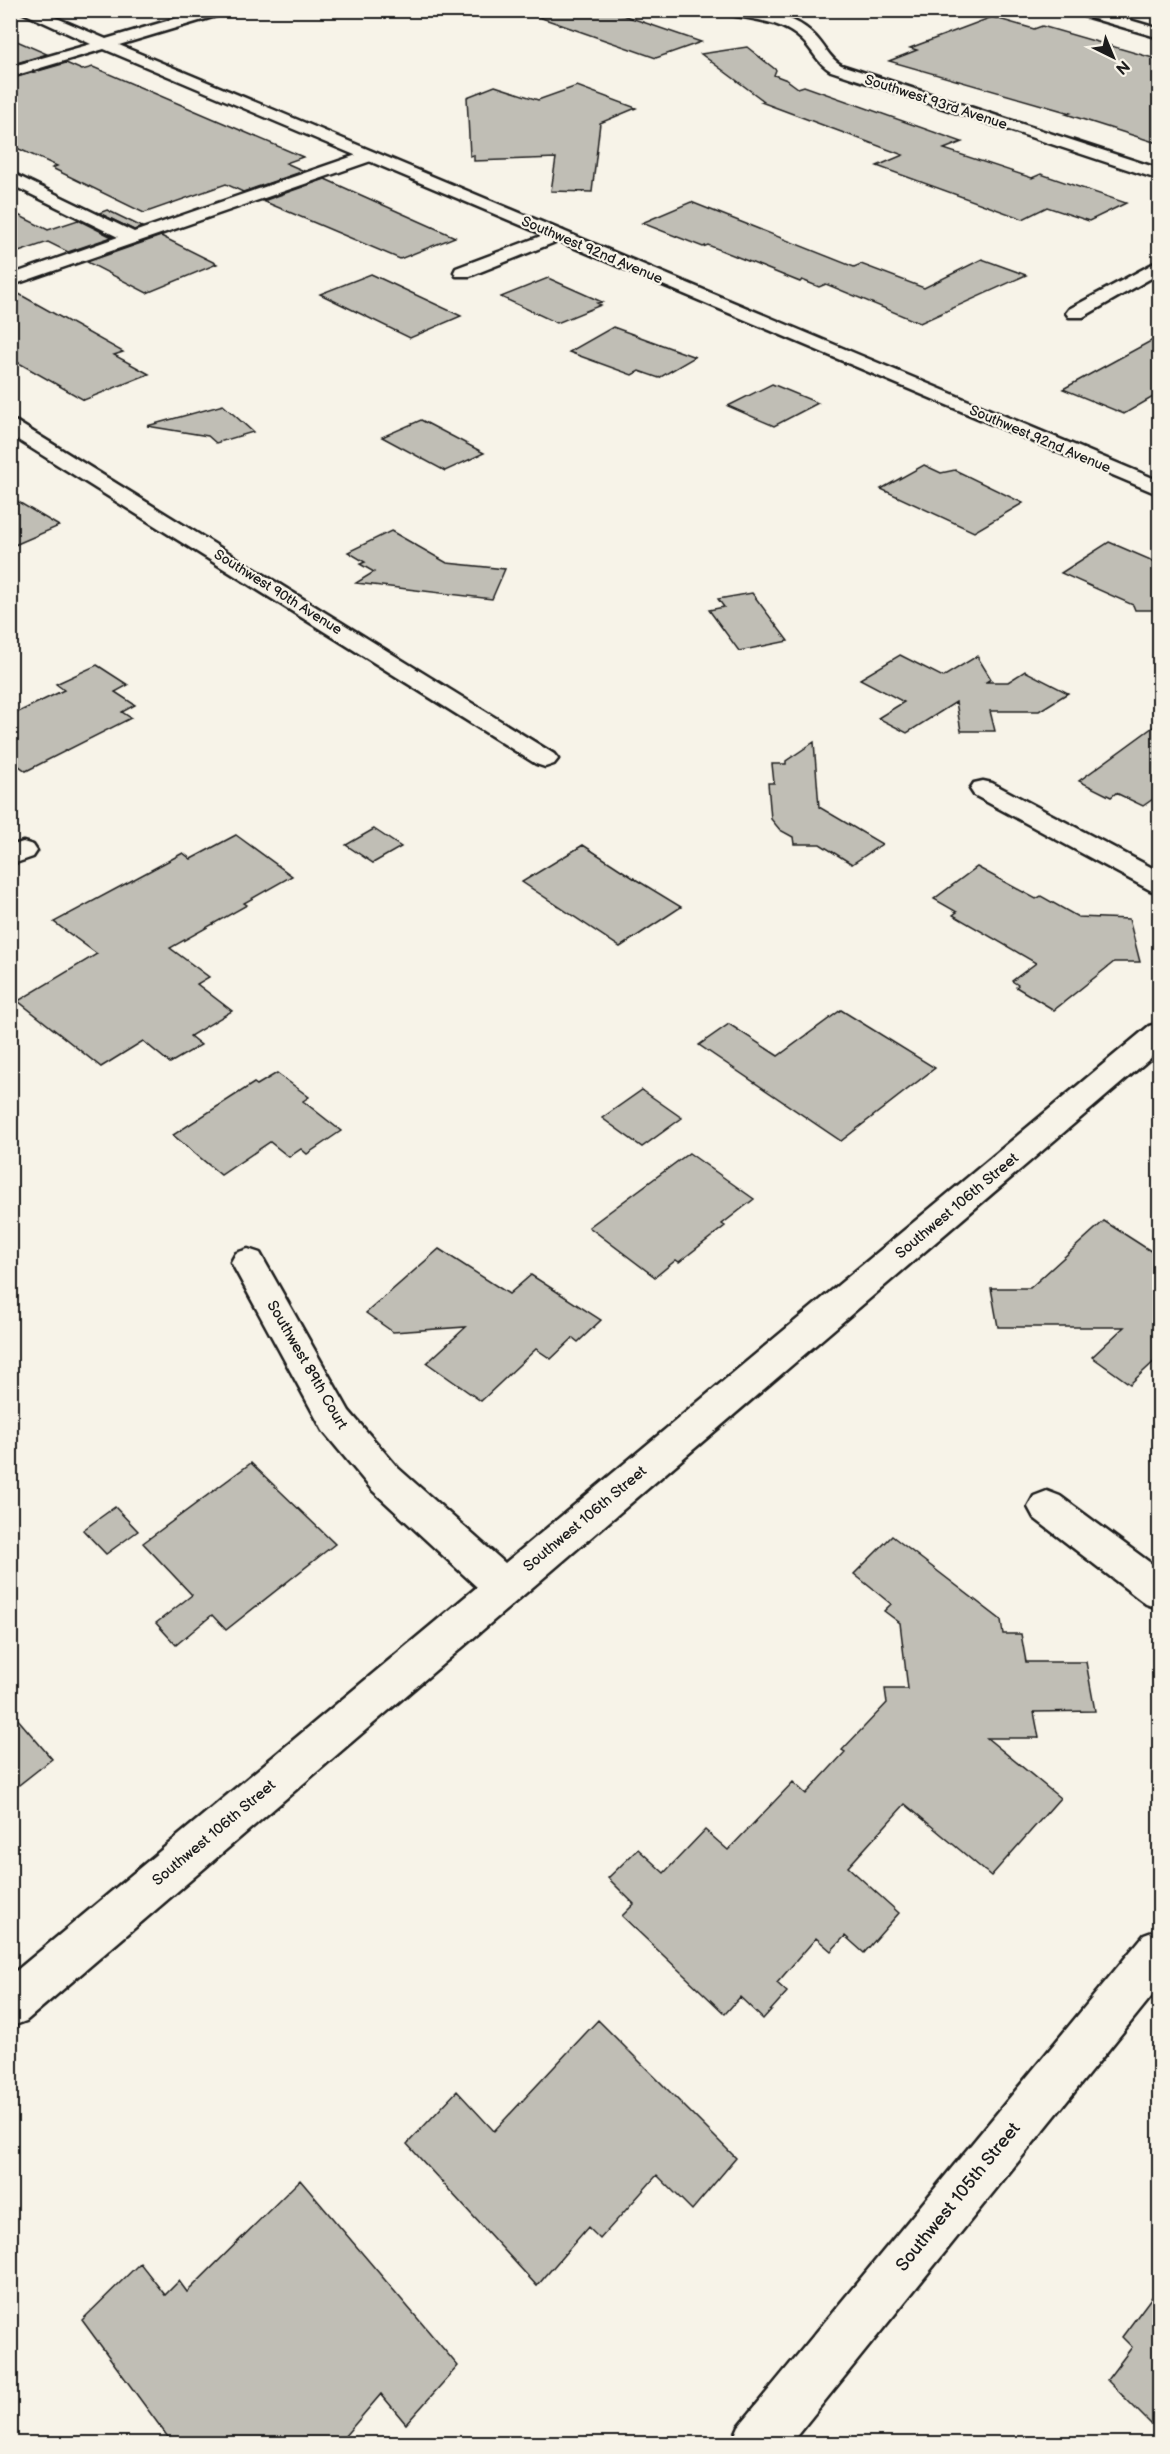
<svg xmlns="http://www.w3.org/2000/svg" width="1170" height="2454" font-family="'Balsamiq Sans',sans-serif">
	<rect width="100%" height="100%" fill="#f7f3e8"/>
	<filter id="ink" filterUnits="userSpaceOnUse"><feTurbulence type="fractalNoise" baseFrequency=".0167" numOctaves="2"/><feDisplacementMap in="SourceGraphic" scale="12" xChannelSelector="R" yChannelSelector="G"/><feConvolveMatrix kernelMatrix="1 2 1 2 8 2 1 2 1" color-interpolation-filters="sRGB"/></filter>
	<g filter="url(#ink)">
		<path fill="#c0beb5" stroke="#1c1c1c" stroke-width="1.5" d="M534 10H608L701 42 656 58 533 15Z
			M992 17 1034 29 1042 26 1160 60V144L1066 114 1070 113 889 61 917 50 910 48Z
			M10 38 47 54 10 65Z
			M747 47 776 70 774 75 787 80 798 88 804 86 962 142 944 149 1032 178 1041 174 1126 203 1089 221 1047 207 1023 219 877 166 903 155 761 102 764 101 701 54Z
			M66 63 82 70 93 67 303 157 286 163 304 171 243 192 226 184 144 213 52 168 57 166 10 145V79Z
			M495 86 538 100 577 86 636 108 600 123 592 192 551 191 556 158 474 161V155L470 156 467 97Z
			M325 179 372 200 455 237 400 259 263 201Z
			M691 202 854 267 861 264 924 288 982 259 1026 275 920 323 826 284 819 287 802 280 800 282 708 245 703 247 642 223Z
			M107 210 142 227 134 230 99 213Z
			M10 211 48 230 78 220 112 237 68 252 48 242 10 255Z
			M161 236 217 264 147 293 87 262Z
			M371 274 461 316 410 338 320 294Z
			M548 278 602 302 597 303 601 305 557 323 501 297Z
			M10 289 123 352 114 355 149 374 84 400 10 358Z
			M613 327 695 357 659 378 639 371 632 375 569 352Z
			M1160 336V393L1124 414 1063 389Z
			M772 384 818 403 774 426 728 406Z
			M223 405 253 432 216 443 208 436 147 426Z
			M421 420 484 453 445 471 382 437Z
			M924 465 941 473 955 470 1023 503 974 532 881 489Z
			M10 497 59 526 10 547Z
			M391 531 447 563 505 569 492 599 356 583 374 572 360 564 365 562 348 552Z
			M1109 542 1160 564V610H1135L1133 605 1061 573Z
			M752 593 788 641 739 651 709 610 724 607 718 599Z
			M900 655 943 677 977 656 991 679 986 682H1008L1025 671 1068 693 1039 711H990L995 731H961L956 702 907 733 878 718 904 702 860 679Z
			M97 665 128 685 115 692 135 705 122 712 131 718 26 771 10 759V716L64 690 56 684Z
			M1160 722V794L1143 806 1116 793 1111 797 1079 781Z
			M814 742 819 807 882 844 852 864 820 844H794L793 837 780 830 771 819 768 783H774L772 764H786V761Z
			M374 829 401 847 373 863 346 845Z
			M236 835 292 876 244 903 247 905 170 948 209 977 197 984 232 1011 190 1036 201 1045 170 1063 143 1041 101 1067 18 1001 97 954 54 922 183 853 191 859Z
			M583 845 635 879 681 907 620 947 522 882Z
			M977 867 1036 899 1041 896 1078 917 1129 919 1140 962H1114L1054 1010 1016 987 1018 985 1012 981 1036 963 953 915 957 912 934 899Z
			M841 1010 935 1068 841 1141 699 1045 729 1024 778 1056Z
			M277 1073 309 1097 303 1101 341 1131 307 1154 301 1149 289 1157 270 1142 221 1175 173 1135 254 1083 257 1085Z
			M642 1090 682 1118 642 1147 602 1118Z
			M689 1153 754 1199 722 1224 725 1226 679 1262 676 1260 655 1277 589 1227Z
			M1104 1221 1160 1257V1356L1130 1384 1092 1357 1124 1327H998L991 1288H1030Z
			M439 1249 509 1294 531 1275 601 1320 578 1342 573 1338 551 1359 536 1349 481 1401 427 1363 466 1327 393 1332 366 1313Z
			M251 1463 335 1544 226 1630 212 1615 176 1645 156 1623 192 1595 143 1543Z
			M115 1507 138 1531 106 1554 83 1530Z
			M892 1536 1001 1620 1003 1634H1021L1026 1662H1086L1095 1711 1034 1712 1039 1738H987L1060 1798 991 1876 905 1804 848 1867 899 1913 864 1953 845 1936 831 1951 816 1938 777 1983 787 1992 763 2019 740 1997 725 2014 622 1916 634 1904 608 1878 638 1849 664 1873 705 1830 728 1850 793 1782 806 1794 845 1752 842 1750 887 1703 885 1689H908L900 1623 884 1611 891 1604 854 1574Z
			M10 1710 52 1759 10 1792Z
			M598 2020 736 2158 692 2210 657 2175 600 2239 588 2227 537 2286 407 2144 457 2091 494 2131Z
			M300 2180 458 2366 406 2424 381 2394 338 2444H173L82 2320 140 2263 165 2295 179 2281 187 2292Z
			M1160 2286V2433L1107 2380 1132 2347 1122 2337Z"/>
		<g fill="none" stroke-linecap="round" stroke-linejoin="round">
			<defs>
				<path id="street" d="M720 10C752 10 788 10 813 34 824 44 828 57 841 65L1160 169V180L831 71C817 63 813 50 802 40 780 19 750 20 722 13Z
					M1072 10H1096L1160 29V38L1074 13Z
					M368 151 376 156 374 160 10 286V275L118 237 10 184V172L134 232Z
					M557 230 563 231 566 235 563 239 470 276H456L454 272 456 268Z
					M1160 260V273L1083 317H1069L1066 313 1069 309Z
					M10 420 17 422 554 754 558 759 554 764 545 767 536 764 10 435Z
					M983 781 992 783 1160 872V893L1150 890 974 795 970 789 974 783Z
					M23 842 33 845 37 851 33 857 10 865V846Z
					M1160 1023V1050L26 2021 10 2027V1976L477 1587 372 1490 323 1431 231 1262 236 1253 248 1249 260 1253 349 1411 398 1468 505 1563 1149 1026Z
					M1047 1491 1060 1496 1160 1570V1609L1146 1604 1034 1518 1028 1507 1034 1496Z
					M1160 1929V1986L790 2444H731L739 2426 1144 1935Z"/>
				<path id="secondary" d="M17 10H38L106 39 204 10H228L226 13 119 45 1160 481V495L104 49 10 77V67L91 44Z"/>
			</defs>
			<use href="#street" stroke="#1c1c1c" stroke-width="5"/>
			<use href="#secondary" stroke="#1c1c1c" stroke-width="5"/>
			<use href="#street" fill="#f7f3e8" fill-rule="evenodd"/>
			<use href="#secondary" fill="#f7f3e8" fill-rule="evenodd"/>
		</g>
	</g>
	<g text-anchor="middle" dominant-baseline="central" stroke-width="4.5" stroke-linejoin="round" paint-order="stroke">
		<g font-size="14" fill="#1c1c1c" stroke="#f7f3e8">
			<text transform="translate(936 102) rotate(18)">Southwest 93rd Avenue</text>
			<text transform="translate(592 250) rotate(23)">Southwest 92nd Avenue</text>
			<text transform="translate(1040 439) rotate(23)">Southwest 92nd Avenue</text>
			<text transform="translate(278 592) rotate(32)">Southwest 90th Avenue</text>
		</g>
		<g font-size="15" fill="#1c1c1c" stroke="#f7f3e8">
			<text transform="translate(957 1206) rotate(-40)">Southwest 106th Street</text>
			<text transform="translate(307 1365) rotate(60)">Southwest 89th Court</text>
			<text transform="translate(585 1519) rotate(-40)">Southwest 106th Street</text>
			<text transform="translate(214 1833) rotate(-40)">Southwest 106th Street</text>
		</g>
		<g font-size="18" fill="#1c1c1c" stroke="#f7f3e8">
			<text transform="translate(958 2197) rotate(-51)">Southwest 105th Street</text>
		</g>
	</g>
	<rect width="1170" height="2454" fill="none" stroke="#f7f3e8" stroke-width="36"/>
	<rect x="18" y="18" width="1134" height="2418" fill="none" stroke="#1c1c1c" stroke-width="2" filter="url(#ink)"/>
	<g transform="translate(1113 57) rotate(137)" stroke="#f7f3e8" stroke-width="4.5" paint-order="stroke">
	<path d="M0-4.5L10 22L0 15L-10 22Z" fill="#1c1c1c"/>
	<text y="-9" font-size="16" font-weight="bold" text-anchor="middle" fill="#1c1c1c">N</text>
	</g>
</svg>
